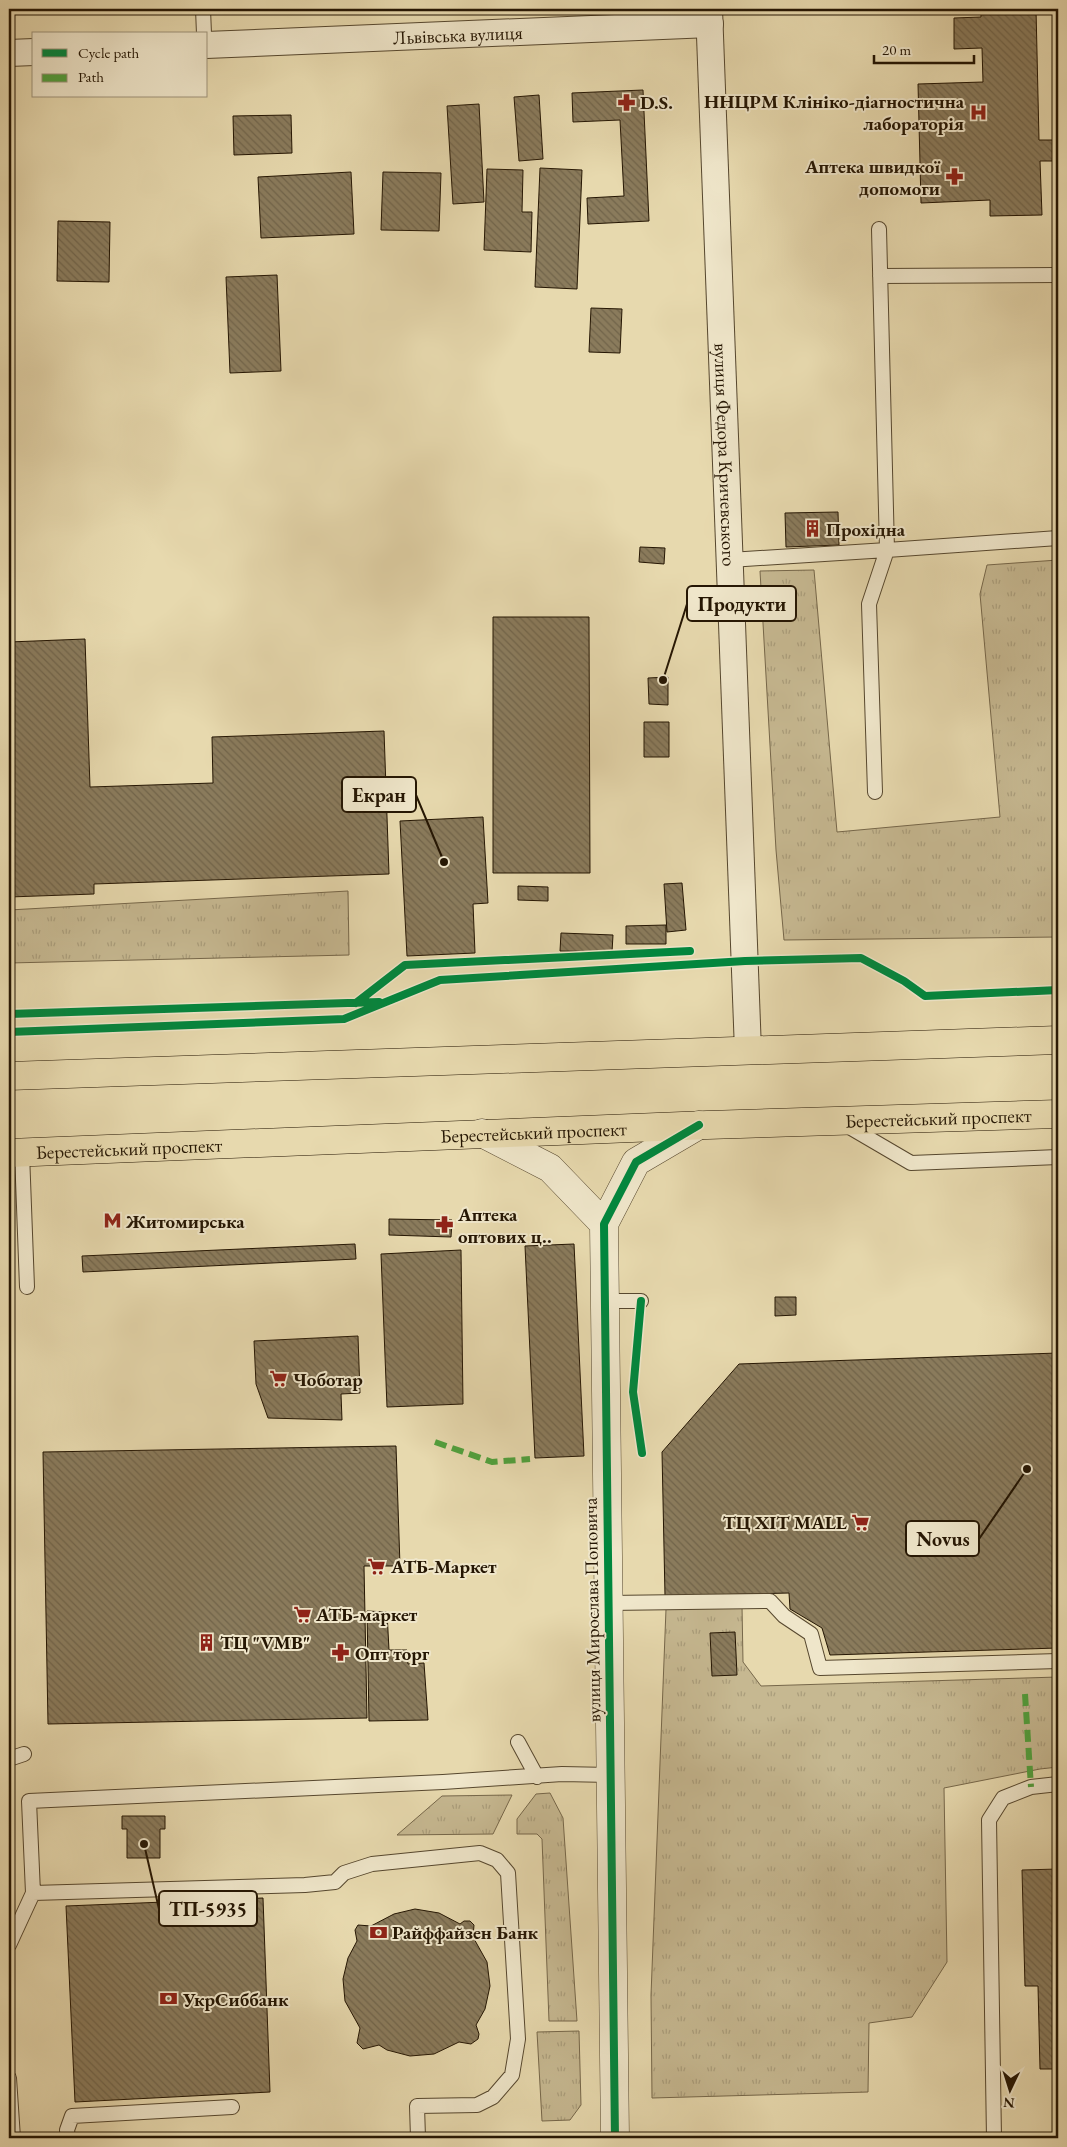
<svg xmlns="http://www.w3.org/2000/svg" width="1067" height="2147" font-family="'EB Garamond',serif">
	<defs>
		<pattern id="grass-tufts" width="24" height="20" patternUnits="userSpaceOnUse" patternTransform="scale(1.25)"><rect width="24" height="20" fill="#c6b891"/><path d="M3 7l-1-3M5 7V3M7 7l1-3M15 17l-1-3M17 17v-4M19 17l1-3" fill="none" stroke="#aa9d7b"/></pattern>
		<pattern id="building-back-hatch" width="6" height="6" patternUnits="userSpaceOnUse" patternTransform="scale(1.25)"><rect width="6" height="6" fill="#8a7b5c"/><path d="M-1 5l2 2M0 0l6 6M5-1l2 2" fill="none" stroke="#71644a"/></pattern>
	</defs>
	<rect width="100%" height="100%" fill="#e7d9ae"/>
	<filter id="stains"><feTurbulence type="fractalNoise" baseFrequency=".004" numOctaves="4"/><feColorMatrix values="0 0 0 0 .2 0 0 0 0 .09 0 0 0 0 .02 0 0 0 .5 -.17"/></filter>
	<radialGradient id="worn" r=".72"><stop offset=".6" stop-color="#630" stop-opacity="0"/><stop offset="1" stop-color="#630" stop-opacity=".3"/></radialGradient>
	<path fill="url(#grass-tufts)" stroke="#76674a" d="M1058 560V937L784 940 776 850 760 571 814 570 837 832 1000 817 980 594 987 565Z
		M348 891 349 955 9 963V910Z
		M742 1606 743 1662 761 1686 1058 1677V1767L1040 1769 944 1788 947 1962 912 2017 869 2023 868 2092 652 2098 651 1995 666 1609Z
		M550 1793 563 1818 577 2021H549L542 1839 537 1834H517V1819L536 1794Z
		M512 1795 493 1834 397 1835 442 1796Z
		M579 2031 581 2105 570 2120 542 2121 537 2032Z"/>
	<path fill="url(#building-back-hatch)" stroke="#251603" d="M981 9H1036L1039 140H1058V161H1040L1042 215 990 216V200L921 203 918 84 983 82 982 48 954 49V18L981 17Z
		M643 90 649 221 588 224 587 198 624 196 620 120 573 122 572 93Z
		M539 95 543 159 519 161 514 97Z
		M479 104 484 202 453 204 447 106Z
		M291 115 292 153 234 155 233 116Z
		M540 168 582 170 577 289 535 287Z
		M487 169 523 170 522 212H532L531 252 484 250Z
		M351 172 354 234 261 238 258 177Z
		M383 172 441 173 439 231 381 230Z
		M58 221 110 222 109 282 57 281Z
		M277 275 281 371 230 373 226 277Z
		M591 308 622 309 620 353 589 352Z
		M838 512 839 545 786 547 785 513Z
		M640 547 665 548 664 564 639 562Z
		M493 617H589L590 873H493Z
		M85 639 90 787 213 783 212 737 384 731 389 874 94 884V894L9 897V642Z
		M668 677V705L649 704 648 678Z
		M644 722H669V757H644Z
		M483 817 488 903 473 904 475 953 407 956 400 821Z
		M682 883 686 930 667 932 664 884Z
		M518 886 548 887V901L518 900Z
		M666 925V944H626V926Z
		M561 933 613 935 612 952 560 951Z
		M389 1219 452 1220 451 1237 389 1235Z
		M355 1244 356 1259 83 1272 82 1256Z
		M574 1244 584 1456 535 1458 525 1246Z
		M461 1250 463 1404 387 1407 381 1254Z
		M775 1297H796V1315L775 1316Z
		M358 1336 360 1393 341 1394 342 1420 268 1418 256 1384 254 1341Z
		M1058 1353V1648L830 1655 822 1628 790 1609 789 1593 665 1596 662 1452 739 1364Z
		M396 1446 400 1566H364L367 1718 48 1724 43 1452Z
		M367 1611 387 1612 389 1650H407L408 1664 424 1663 428 1720 369 1721Z
		M735 1632 737 1675 712 1676 710 1633Z
		M122 1816H165V1829H160V1858H127V1829H122Z
		M1058 1869V2069H1040L1038 1986H1025L1022 1870Z
		M263 1898 270 2092 75 2102 66 1906Z
		M415 1909 439 1913 460 1924 464 1921H470L474 1925 473 1937 487 1962 490 1986 485 2009 476 2025 479 2034 478 2039 471 2044 459 2042 434 2054 410 2056 387 2050 379 2045 363 2049 357 2043 360 2028 345 2001 343 1979 348 1958 357 1941 355 1930 358 1925 371 1926 394 1914Z"/>
	<g fill="none" stroke-linecap="round" stroke-linejoin="round">
		<defs>
			<path id="service" d="M203 9 204 34
				M879 229 887 550 1058 538
				M880 276 1058 275
				M730 560 887 550 869 604 875 792
				M846 1125 911 1163 1058 1157
				M22 1153 27 1287
				M606 1301H641
				M608 1603 770 1601 784 1616 811 1634 820 1668 1058 1661
				M518 1742 537 1777
				M9 1759 24 1754
				M33 1893 305 1885 335 1882 344 1873 372 1864 480 1853 497 1860 508 1873 518 2039 512 2075 493 2097 477 2105 417 2106 418 2138
				M9 1945 33 1893 29 1801 443 1782 562 1774 610 1775
				M9 2078 13 2138
				M68 2138 67 2130 72 2116 232 2107
				M994 2138 989 1820 1003 1798 1031 1787 1058 1784"/>
			<g id="minor">
				<path id="s1" d="M709 9 748 1051"/>
				<path id="s2" d="M206 45 710 24"/>
				<path d="M9 53 34 52"/>
			</g>
			<path id="tertiary" d="M482 1133 550 1168 604 1224
				M615 2138 604 1224 636 1162 699 1125"/>
			<g id="primary">
				<path d="M9 1076 1058 1040"/>
				<path id="s3" d="M9 1153 707 1125 1058 1114"/>
			</g>
		</defs>
		<use href="#service" stroke="#56472e" stroke-width="16"/>
		<use href="#minor" stroke="#56472e" stroke-width="28"/>
		<use href="#tertiary" stroke="#56472e" stroke-width="29"/>
		<use href="#primary" stroke="#251603" stroke-width="29"/>
		<use href="#service" stroke="#efe6ca" stroke-width="14"/>
		<use href="#minor" stroke="#efe6ca" stroke-width="26"/>
		<use href="#tertiary" stroke="#efe6ca" stroke-width="28"/>
		<use href="#primary" stroke="#e7d9ae" stroke-width="28"/>
		<path stroke="#50a13d" stroke-width="6" stroke-dasharray="12 6" stroke-linecap="butt" d="M435 1442 492 1462 530 1459
			M1025 1694 1031 1787"/>
		<defs>
			<path id="cycleway" d="M356 1003 405 965 690 951
				M9 1014 379 1002
				M9 1032 344 1019 440 980 745 961 861 958 904 981 925 996 1058 990
				M641 1301 633 1392 642 1453
				M615 2138 604 1224 636 1162 699 1125"/>
		</defs>
		<use href="#cycleway" stroke="#efe6ca" stroke-width="11"/>
		<use href="#cycleway" stroke="#00873e" stroke-width="8"/>
	</g>
	<defs>
		<symbol id="pharmacy-bare" viewBox="-9 -9 18 18"><path d="M-2-6h4v4h4v4h-4v4h-4v-4h-4v-4h4Z" fill="#8f2418" stroke="#efe6ca" stroke-width="2.5" paint-order="stroke"/></symbol>
		<symbol id="hospital-bare" viewBox="-9 -9 18 18"><path d="M-5-5h3v3.5h4V-5h3V5h-3V1.5h-4V5h-3Z" fill="#8f2418" stroke="#efe6ca" stroke-width="2.5" paint-order="stroke"/></symbol>
		<symbol id="building-bare" viewBox="-9 -9 18 18"><path d="M-4-6H4V6H1V3H-1V6H-4ZM-2.5-4.3h1.7v1.8h-1.7ZM.8-4.3h1.7v1.8H.8ZM-2.5-1h1.7V.8h-1.7ZM.8-1h1.7V.8H.8Z" fill="#8f2418" stroke="#efe6ca" stroke-width="2.5" paint-order="stroke"/></symbol>
		<symbol id="metro-bare" viewBox="-9 -9 18 18"><path d="M-5.5 5V-5H-3L0 0L3-5H5.5V5H3V-.5L0 4L-3-.5V5Z" fill="#8f2418" stroke="#efe6ca" stroke-width="2.5" paint-order="stroke"/></symbol>
		<symbol id="supermarket-bare" viewBox="-9 -9 18 18"><path d="M-6-5.5h2.5l.6 2H6L4.5 2H-2.5L-4.4-4H-6ZM-1.5 3.2a1.3 1.3 0 1 0 .1 0ZM3 3.2a1.3 1.3 0 1 0 .1 0Z" fill="#8f2418" stroke="#efe6ca" stroke-width="2.5" paint-order="stroke"/></symbol>
		<symbol id="bank-bare" viewBox="-9 -9 18 18"><path d="M-6-4H6V4H-6ZM0-2.3a2.3 2.3 0 1 0 0 4.6a2.3 2.3 0 1 0 0-4.6Z" fill="#8f2418" stroke="#efe6ca" stroke-width="2.5" paint-order="stroke"/></symbol>
	</defs>
	<g fill-rule="evenodd">
		<use href="#pharmacy-bare" x="614" y="90" width="25" height="25"/>
		<use href="#hospital-bare" x="966" y="100" width="25" height="25"/>
		<use href="#pharmacy-bare" x="942" y="164" width="25" height="25"/>
		<use href="#building-bare" x="800" y="516" width="25" height="25"/>
		<use href="#metro-bare" x="100" y="1208" width="25" height="25"/>
		<use href="#pharmacy-bare" x="432" y="1212" width="25" height="25"/>
		<use href="#supermarket-bare" x="266" y="1366" width="25" height="25"/>
		<use href="#supermarket-bare" x="848" y="1510" width="25" height="25"/>
		<use href="#supermarket-bare" x="364" y="1554" width="25" height="25"/>
		<use href="#supermarket-bare" x="290" y="1602" width="25" height="25"/>
		<use href="#building-bare" x="194" y="1630" width="25" height="25"/>
		<use href="#pharmacy-bare" x="328" y="1640" width="25" height="25"/>
		<use href="#bank-bare" x="366" y="1920" width="25" height="25"/>
		<use href="#bank-bare" x="156" y="1986" width="25" height="25"/>
	</g>
	<g text-anchor="middle" dominant-baseline="central" stroke-width="4" stroke-linejoin="round" paint-order="stroke">
		<g font-size="19" fill="#251603" stroke="#efe6ca">
			<text stroke="none"><textPath href="#s2" startOffset="252">Львівська вулиця</textPath></text>
			<text stroke="none"><textPath href="#s1" startOffset="446">вулиця Федора Кричевського</textPath></text>
			<text stroke="none"><textPath href="#s3" startOffset="930">Берестейський проспект</textPath></text>
			<text stroke="none"><textPath href="#s3" startOffset="525">Берестейський проспект</textPath></text>
			<text stroke="none"><textPath href="#s3" startOffset="120">Берестейський проспект</textPath></text>
			<text transform="translate(592 1610) rotate(-91)">вулиця Мирослава Поповича</text>
		</g>
		<g font-size="19" font-weight="bold" fill="#251603" stroke="#efe6ca" text-anchor="start">
			<text x="964" y="101" text-anchor="end">ННЦРМ Клініко-діагностична<tspan x="964" dy="22">лабораторія</tspan></text>
			<text x="640" y="102">D.S.</text>
			<text x="940" y="166" text-anchor="end">Аптека швидкої<tspan x="940" dy="22">допомоги</tspan></text>
			<text x="826" y="529">Прохідна</text>
			<text x="458" y="1214">Аптека<tspan x="458" dy="22">оптових ц‥</tspan></text>
			<text x="126" y="1221">Житомирська</text>
			<text x="293" y="1379">Чоботар</text>
			<text x="847" y="1522" text-anchor="end">ТЦ ХІТ MALL</text>
			<text x="391" y="1566">АТБ-Маркет</text>
			<text x="316" y="1614">АТБ-маркет</text>
			<text x="220" y="1642">ТЦ "VMB"</text>
			<text x="355" y="1653">Опт торг</text>
			<text x="392" y="1932">Райффайзен Банк</text>
			<text x="183" y="1999">УкрСиббанк</text>
		</g>
	</g>
	<path fill="none" stroke="#251603" stroke-width="2" d="M663 680L687 604M444 862L416 795M1027 1469L979 1539M144 1844L159 1909"/>
	<g fill="#251603" stroke="#efe6ca" stroke-width="2">
		<circle cx="663" cy="680" r="5"/>
		<circle cx="444" cy="862" r="5"/>
		<circle cx="1027" cy="1469" r="5"/>
		<circle cx="144" cy="1844" r="5"/>
	</g>
	<g fill="#efe6ca" stroke="#251603" stroke-width="2">
		<rect x="687" y="586" width="109" height="35" rx="5"/>
		<rect x="342" y="777" width="74" height="35" rx="5"/>
		<rect x="906" y="1521" width="73" height="35" rx="5"/>
		<rect x="159" y="1891" width="98" height="35" rx="5"/>
	</g>
	<g font-size="20" text-anchor="middle" font-weight="bold" fill="#251603">
		<text x="742" y="611">Продукти</text>
		<text x="379" y="802">Екран</text>
		<text x="943" y="1546">Novus</text>
		<text x="208" y="1916">ТП-5935</text>
	</g>
	<rect width="1067" height="2147" fill="none" stroke="#e7d9ae" stroke-width="30"/>
	<rect x="10" y="10" width="1047" height="2127" fill="none" stroke="#251603" stroke-width="2.5"/>
	<rect x="15" y="15" width="1037" height="2117" fill="none" stroke="#251603"/>
	<rect x="32" y="32" width="175" height="65" fill="#efe6ca" stroke="#9e937a"/>
	<rect x="42" y="49" width="25" height="8" fill="#00873e" stroke="#9e937a"/>
	<text x="78" y="58" font-size="15" fill="#251603">Cycle path</text>
	<rect x="42" y="74" width="25" height="8" fill="#50a13d" stroke="#9e937a"/>
	<text x="78" y="82" font-size="15" fill="#251603">Path</text>
	<g transform="translate(1010 2090) rotate(184)" stroke="#efe6ca" stroke-width="4" paint-order="stroke">
	<path d="M0-4L9 19L0 12L-9 19Z" fill="#251603"/>
	<text y="-8" font-size="14" font-weight="bold" text-anchor="middle" fill="#251603">N</text>
	</g>
	<path d="M874 55v8h100v-8" fill="none" stroke="#251603" stroke-width="2.5"/>
	<text x="882" y="55" font-size="15" fill="#251603" stroke="#efe6ca" stroke-width="4" paint-order="stroke">20 m</text>
	<rect width="100%" height="100%" filter="url(#stains)"/>
	<rect width="100%" height="100%" fill="url(#worn)"/>
</svg>
